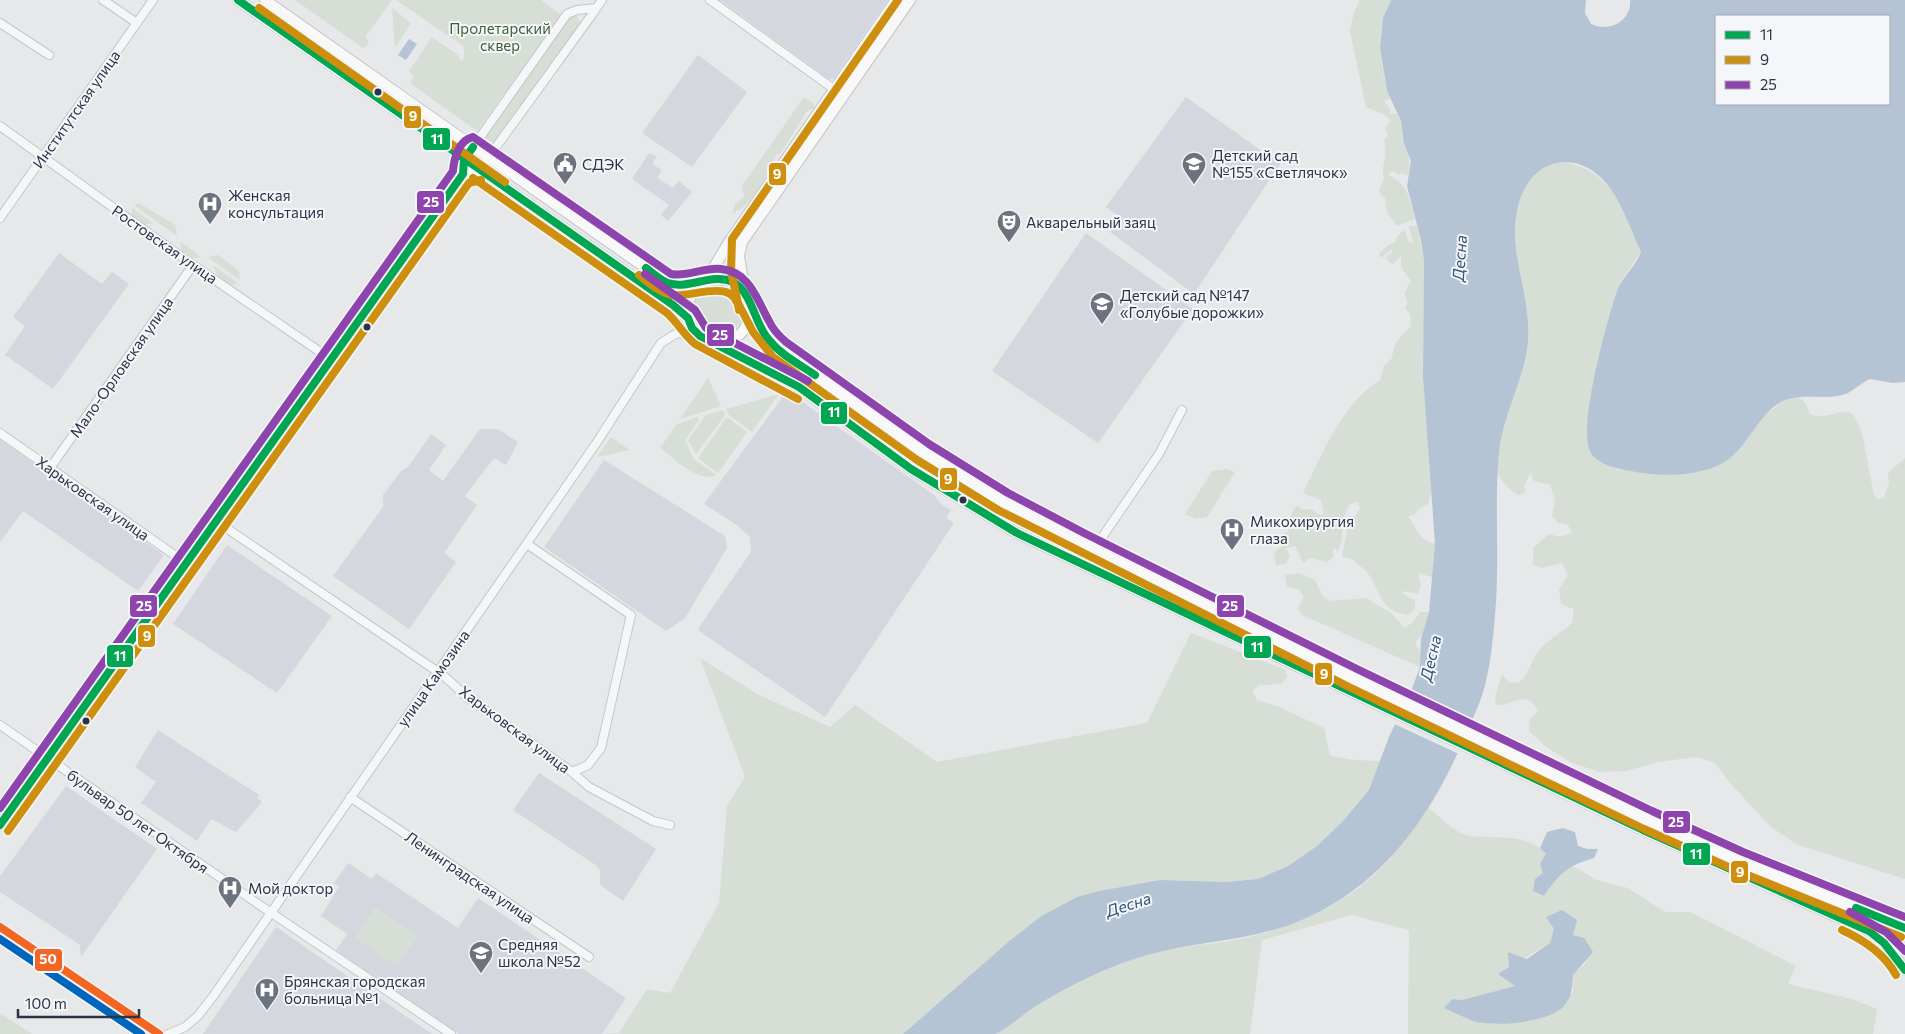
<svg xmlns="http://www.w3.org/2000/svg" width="1905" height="1034" font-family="Commissioner,sans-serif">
	<rect width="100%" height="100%" fill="#e6e8ea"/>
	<path fill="#d4d7dd" d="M720 0H888L834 78 829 79Z
		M698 55 747 92 692 167 642 133Z
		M1186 97 1280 164 1194 294 1110 232 1120 217 1106 207Z
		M649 153 657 156 652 164 662 170 657 178 673 188 679 181 692 192 668 221 661 215 669 205 632 179Z
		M1086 233 1193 309 1098 443 992 371Z
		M59 253 102 284 112 272 129 284 53 389 5 355 25 326 13 317Z
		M787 391 934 495 941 504 951 510 946 518 954 523 825 717 699 631V627L751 552 750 537 737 525 704 504Z
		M480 429H498L518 442 506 465 494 458 465 496 477 505 444 553 456 562 409 629 333 576 383 507V495L402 470 408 467 431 434 446 445 429 470 443 481Z
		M0 439 164 555 138 591 23 511 0 542Z
		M604 460 725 536 727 548 685 618 666 631 544 547Z
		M227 545 332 616 277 693 173 624Z
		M158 730 259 795 257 798 262 802 236 832 211 819 197 841 141 803 156 782 135 767Z
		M539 773 656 849 623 901 600 885V871L597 866 513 810Z
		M66 786 157 849 81 957 80 945 0 892V876Z
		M348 863 372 879 376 873 458 928 478 898 626 998 602 1034H459L336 950 347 934 321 916 339 887 334 883Z
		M276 927 394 1008 432 1034H203Z"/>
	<path fill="#d6ded6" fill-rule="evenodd" d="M295 0H392L366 36 369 44 363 48Z
		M396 0H541L561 15 477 131 410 83 414 77 409 71 432 37 458 55 461 62 465 57 463 46Z
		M1360 0H1391C1374 30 1380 67 1390 99L1384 101 1390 109V114L1397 113C1404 127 1413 161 1408 176L1402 173 1399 175 1393 171 1388 175C1408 183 1410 200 1415 219L1397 226 1387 213 1385 198 1381 196 1379 189 1384 179C1380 165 1389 159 1384 140L1388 134 1385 128 1391 121 1385 115 1366 107 1350 31 1354 12Z
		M392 8 411 23 395 48Z
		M576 13 581 25 494 144 483 136 569 16Z
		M804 97 814 104V108L807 111 781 153 777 154C766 175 755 203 732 214L735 204 744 197 742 186Z
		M1559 161C1615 170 1620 207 1641 252L1624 277 1617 291 1603 343 1591 401 1587 425 1603 462 1618 469 1662 474 1735 453 1762 418 1780 403 1796 396 1805 402 1810 414C1825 421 1838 408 1853 414L1862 433 1874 496 1879 499 1884 497 1889 484 1888 473 1905 458V879L1796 844 1770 826 1730 783 1715 763 1696 757 1658 762 1626 771 1600 772 1572 763 1546 747 1529 731 1530 718 1538 712C1527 687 1512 707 1496 705L1495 697 1502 674 1509 682 1518 683C1529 675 1530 664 1537 653 1546 640 1562 633 1573 622V609L1561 604 1559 589 1568 575 1562 563 1542 568 1533 565V548L1549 534 1560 537 1572 533 1568 525 1558 523 1552 515 1555 500 1550 485 1534 481 1530 473 1524 486 1526 492 1519 495C1512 493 1499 480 1498 471 1493 430 1523 384 1528 342 1531 311 1520 282 1515 252 1511 225 1517 180 1544 166 1548 164 1554 163 1559 161Z
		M139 203 175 225 177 236 134 205Z
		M132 208 153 223 144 225 132 216Z
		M1409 226H1417L1424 261 1423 377 1432 490 1428 504 1419 509 1414 515 1408 516C1415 526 1420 542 1435 543L1432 577 1418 573 1421 587 1418 594 1404 591 1402 593 1415 601V609L1408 615C1378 611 1381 590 1367 572 1363 567 1357 565 1353 559L1342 557 1347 528 1360 509 1358 502 1351 503C1339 517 1346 535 1338 551L1333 548V557L1327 562 1310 558 1303 563 1295 546 1286 548 1290 555 1286 564 1276 565 1274 552 1285 544 1283 534 1289 531 1285 525 1297 505 1303 510 1311 509 1320 515 1324 514 1321 500 1303 493C1322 455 1343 402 1380 380L1384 366 1392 358 1394 347 1401 336 1411 326 1410 314 1405 308 1408 302 1404 293 1411 281 1401 267V257L1392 264 1385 258 1393 252 1392 249 1381 258 1379 254 1387 246 1395 242 1398 235 1405 229 1408 241 1413 243Z
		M180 241 201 257H202L191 259 181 251Z
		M218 255 239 271 240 280 207 257Z
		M213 265 238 283 233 285C221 283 217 276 213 265Z
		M693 311a25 25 0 1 1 50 0a25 25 0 1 1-50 0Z
		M754 346 925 464 996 508 1079 551 1080 555 1077 556C960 500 858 422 753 348Z
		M708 378 721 406 680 419Z
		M779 394 752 432 729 415 726 409Z
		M723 410 725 415 696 454 688 440 706 415Z
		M697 417 699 420 685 440 694 459 716 475C697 483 674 458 660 448L677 424Z
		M727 417 747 432 718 473 698 458Z
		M612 438 630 450 597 457 610 439Z
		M1226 469 1235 472 1207 517 1196 519 1185 514 1212 471Z
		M1101 562 1272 644 1274 646 1268 647 1099 567Z
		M1299 573 1315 580 1322 595 1331 601 1366 598 1391 613 1405 628 1413 622 1420 612H1429L1424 633 1415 642 1417 647 1421 651 1420 667 1302 615 1298 608 1304 597 1299 590 1287 587 1285 575Z
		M1191 633 1286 670 1287 677 1281 684 1259 685 1252 691 1257 700 1277 706 1324 728 1330 756 1354 760 1380 761 1369 790 1343 821 1317 846 1288 866 1258 879 1226 882 1160 880 1099 891 1077 897 1007 943 903 1034H600L619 1033 647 989 670 993 719 903 727 806 745 777 700 658 759 695 830 727 855 705 937 762 1147 723Z
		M1429 808C1440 817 1456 834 1470 836 1496 839 1526 832 1546 854L1543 873 1544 896 1554 882 1571 865 1597 880 1628 888 1665 912H1690L1796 966 1788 984 1852 999 1877 1009 1873 1034H1408L1409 930 1351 915 1262 940 1250 1034H995C1044 998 1098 968 1156 952 1182 945 1209 945 1235 940 1277 932 1318 916 1353 892 1385 870 1406 838 1429 808ZM1547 917 1572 936 1587 961 1573 975V993L1514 1023 1475 1021 1445 1008 1452 999 1462 1000 1515 986 1498 974 1550 943 1555 929Z
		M375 907 418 936 397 966 355 938Z
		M1881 923 1905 932V949L1880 925Z
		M0 1013 32 1034H0Z"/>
	<path fill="#b4c4d5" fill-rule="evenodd" d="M1391 0H1586L1585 13 1591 24C1609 33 1632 21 1630 0H1905V382L1893 383 1870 379C1862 382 1856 389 1848 393 1827 402 1803 391 1781 402 1755 417 1747 451 1721 464 1695 477 1659 477 1631 471 1619 469 1598 465 1591 453 1576 432 1608 317 1617 291 1623 276 1636 266 1641 252 1631 231 1624 208 1610 188 1582 149 1534 154 1519 202 1505 250 1532 294 1528 342 1524 380 1503 414 1499 452 1494 506 1500 561 1495 615 1493 638 1491 662 1485 685 1481 701 1474 716 1467 731 1435 811 1385 884 1304 919 1257 940 1208 940 1159 952 1116 962 1074 983 1036 1006 1026 1012 1004 1031 995 1034 990 1034 980 1034 974 1034 950 1034 927 1034 903 1034L1007 943 1040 917 1077 897 1099 891 1160 880 1226 882 1258 879 1288 866 1317 846 1343 821 1369 790 1389 737 1411 691 1420 667 1421 639 1429 612 1435 543 1423 377 1424 261 1421 240 1407 186 1411 161 1404 143 1401 121 1387 91 1380 48 1383 18ZM1716 16H1889V104H1716Z
		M409 39 417 44 406 60 398 55Z
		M1563 828 1575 832 1578 846 1587 849H1598L1594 858C1567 866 1560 873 1544 896L1533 891 1535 879 1543 873 1540 864 1546 854 1540 848 1547 832Z
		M1562 910 1577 920 1573 935 1584 938 1593 952 1573 975C1572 988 1572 997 1563 1007 1548 1023 1493 1027 1473 1021 1463 1017 1454 1012 1444 1008L1452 999 1462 1000 1515 986 1498 974 1509 967 1508 952 1527 959 1550 943 1554 929 1546 917Z"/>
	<path fill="#e6e8ea" d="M1407 694 1473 725 1461 755 1392 723Z"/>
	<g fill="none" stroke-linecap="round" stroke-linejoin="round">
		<defs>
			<path id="minor" d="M103 0 137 23
				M710 0 838 92
				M596 8 577 10 567 14 464 160 463 174 479 170C517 119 554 67 591 16L602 0
				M0 23 49 55
				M0 126 193 265 332 360
				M0 218 153 0
				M0 433 186 563
				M50 468 193 265
				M216 521 444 676 467 697 572 772 589 787 653 821 670 825
				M527 544 631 615 601 748 588 765 572 772
				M1086 566 1094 549 1159 454 1182 410
				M0 725 264 908 451 1034
				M350 797 589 957
				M0 927 159 1034
				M135 1019 140 1034
				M168 1034 185 1027 198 1016 214 995 597 442 661 343 677 333 700 336"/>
			<path id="major" d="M238 0 673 305 688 318
				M265 0 667 283C673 284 679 286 685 286 702 285 718 274 733 283 742 288 749 298 749 308 753 361 669 345 690 298 693 290 700 287 705 281 714 268 721 255 729 242L896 0
				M745 294 739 256 742 242 910 0
				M749 304 764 335 780 350 923 452 1003 502 1079 542 1355 679 1648 820 1739 861 1905 928
				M710 341 740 355 799 387 911 469 1017 533 1643 830 1869 931 1884 943 1905 970
				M0 825 463 174"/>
		</defs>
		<use href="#minor" stroke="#c4c6c8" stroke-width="10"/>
		<use href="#major" stroke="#c2c5c8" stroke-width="12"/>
		<use href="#minor" stroke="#f5f6f7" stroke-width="8"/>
		<use href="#major" stroke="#f8f8f8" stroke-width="10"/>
		<defs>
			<path id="bus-1" d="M238 0 673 305 688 318 692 328 700 336 799 387 911 469 1017 533 1643 830 1869 931 1884 943 1905 970
				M646 268C653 273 660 280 668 283 690 290 712 272 733 282 753 293 754 324 769 340 781 355 799 364 815 375
				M0 825 463 174 464 160 473 147
				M1856 908 1905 928"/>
			<path id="bus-2" d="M898 0 732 239 731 272 738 303 753 332 773 357 917 460 998 510 1351 688 1644 829 1735 870 1901 937
				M259 8 505 182
				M473 178 667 313C679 324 683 334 695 344L798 399
				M639 275C649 283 659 292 672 295 693 298 735 276 739 310
				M8 831 469 183 481 180
				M1842 930C1864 940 1884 953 1896 975"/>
			<path id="bus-3" d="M645 274 695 310 706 328 808 381
				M0 808 453 171C454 158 459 140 473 137L671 274C688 277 704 267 721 269 750 272 757 300 769 321 773 330 779 336 786 342L929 444 1008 493 1084 533 1359 670 1652 811 1743 852 1905 917
				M1850 912 1886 932 1905 951"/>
			<path id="bus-4" d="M0 927 159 1034"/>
			<path id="bus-5" d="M0 939 141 1034"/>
		</defs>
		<use href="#bus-1" stroke="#f4f6f9" stroke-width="11"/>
		<use href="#bus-2" stroke="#f4f6f9" stroke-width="11"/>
		<use href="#bus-3" stroke="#f4f6f9" stroke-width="11"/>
		<use href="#bus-4" stroke="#f4f6f9" stroke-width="11"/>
		<use href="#bus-5" stroke="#f4f6f9" stroke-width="11"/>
		<use href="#bus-1" stroke="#00a651" stroke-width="8"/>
		<use href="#bus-2" stroke="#ce8f0e" stroke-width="8"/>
		<use href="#bus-3" stroke="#8e44ad" stroke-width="8"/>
		<use href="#bus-4" stroke="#f26522" stroke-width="8"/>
		<use href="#bus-5" stroke="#0065bd" stroke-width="8"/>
	</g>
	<defs>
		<symbol id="civic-pin" viewBox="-11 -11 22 30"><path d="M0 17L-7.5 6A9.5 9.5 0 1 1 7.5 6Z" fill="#6c737f" stroke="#f4f6f9"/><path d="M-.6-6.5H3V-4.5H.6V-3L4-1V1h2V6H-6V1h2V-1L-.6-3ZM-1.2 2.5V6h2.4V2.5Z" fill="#fff"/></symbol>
		<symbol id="school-pin" viewBox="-11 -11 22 30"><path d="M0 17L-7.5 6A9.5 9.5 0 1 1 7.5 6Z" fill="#6c737f" stroke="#f4f6f9"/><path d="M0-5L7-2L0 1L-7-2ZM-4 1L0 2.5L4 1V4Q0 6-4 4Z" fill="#fff"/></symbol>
		<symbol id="hospital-pin" viewBox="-11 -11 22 30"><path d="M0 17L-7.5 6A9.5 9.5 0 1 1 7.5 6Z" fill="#6c737f" stroke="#f4f6f9"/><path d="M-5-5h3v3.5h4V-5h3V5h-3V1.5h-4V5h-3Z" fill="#fff"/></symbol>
		<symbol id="theatre-pin" viewBox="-11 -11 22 30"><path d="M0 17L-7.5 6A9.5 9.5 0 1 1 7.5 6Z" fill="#6c737f" stroke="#f4f6f9"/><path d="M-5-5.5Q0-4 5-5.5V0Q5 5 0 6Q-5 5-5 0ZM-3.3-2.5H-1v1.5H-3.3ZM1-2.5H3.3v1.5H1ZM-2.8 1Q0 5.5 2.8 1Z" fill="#fff"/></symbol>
	</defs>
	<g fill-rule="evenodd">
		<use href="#civic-pin" x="551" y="150" width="28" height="38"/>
		<use href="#school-pin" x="1180" y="150" width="28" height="38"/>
		<use href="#hospital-pin" x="196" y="190" width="28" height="38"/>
		<use href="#theatre-pin" x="995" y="208" width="28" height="38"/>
		<use href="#school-pin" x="1088" y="290" width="28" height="38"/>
		<use href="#hospital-pin" x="1218" y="516" width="28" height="38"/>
		<use href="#hospital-pin" x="216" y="874" width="28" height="38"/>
		<use href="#school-pin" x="467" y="939" width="28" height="38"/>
		<use href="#hospital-pin" x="253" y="976" width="28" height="38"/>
	</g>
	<g fill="#2b3445" stroke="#f4f6f9" stroke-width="2">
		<circle cx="378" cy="92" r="4.5"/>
		<circle cx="367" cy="327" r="4.5"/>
		<circle cx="963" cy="500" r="4.5"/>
		<circle cx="86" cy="721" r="4.5"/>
	</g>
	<g text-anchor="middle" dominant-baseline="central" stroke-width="4" stroke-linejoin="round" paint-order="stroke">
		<g font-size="15" fill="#3f6138" stroke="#f4f6f9">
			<text x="500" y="28">Пролетарский<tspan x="500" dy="17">сквер</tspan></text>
		</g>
		<g font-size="15" fill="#2b3445" stroke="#f4f6f9">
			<text transform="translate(76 109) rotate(-55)">Институтская улица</text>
			<text transform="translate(165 244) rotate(35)">Ростовская улица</text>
			<text transform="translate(121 367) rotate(-55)">Мало-Орловская улица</text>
			<text transform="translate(93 498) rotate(35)">Харьковская улица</text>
			<text transform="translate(433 678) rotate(-55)">улица Камозина</text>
			<text transform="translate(515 729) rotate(37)">Харьковская улица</text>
			<text transform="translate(138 821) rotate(35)">бульвар 50 лет Октября</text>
			<text transform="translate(470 877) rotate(34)">Ленинградская улица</text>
		</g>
		<g font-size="15" fill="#2b3445" stroke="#f4f6f9" text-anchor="start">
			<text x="1212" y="155">Детский сад<tspan x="1212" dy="17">№155 «Светлячок»</tspan></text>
			<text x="582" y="164">СДЭК</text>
			<text x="228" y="195">Женская<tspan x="228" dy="17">консультация</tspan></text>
			<text x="1026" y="222">Акварельный заяц</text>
			<text x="1120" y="295">Детский сад №147<tspan x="1120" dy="17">«Голубые дорожки»</tspan></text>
			<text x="1250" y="521">Микохирургия<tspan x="1250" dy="17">глаза</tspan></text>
			<text x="248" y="888">Мой доктор</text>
			<text x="498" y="944">Средняя<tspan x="498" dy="17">школа №52</tspan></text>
			<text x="284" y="981">Брянская городская<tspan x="284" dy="17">больница №1</tspan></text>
		</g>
		<g font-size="16" font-style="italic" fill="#34527a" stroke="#f4f6f9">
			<text transform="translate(1459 258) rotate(-86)">Десна</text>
			<text transform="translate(1430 658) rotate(-77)">Десна</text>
			<text transform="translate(1128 904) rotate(-18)">Десна</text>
		</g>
	</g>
	<g stroke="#f4f6f9" stroke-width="2">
		<rect x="403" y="105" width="19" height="24" rx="5" fill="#ce8f0e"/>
		<rect x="422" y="127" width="29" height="24" rx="5" fill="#00a651"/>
		<rect x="768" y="162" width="19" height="24" rx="5" fill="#ce8f0e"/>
		<rect x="416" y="190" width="29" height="24" rx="5" fill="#8e44ad"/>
		<rect x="706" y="323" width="29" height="24" rx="5" fill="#8e44ad"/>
		<rect x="820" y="401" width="28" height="24" rx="5" fill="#00a651"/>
		<rect x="939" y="467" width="19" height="24" rx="5" fill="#ce8f0e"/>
		<rect x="1216" y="594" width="29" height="24" rx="5" fill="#8e44ad"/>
		<rect x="129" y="594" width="29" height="24" rx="5" fill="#8e44ad"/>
		<rect x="137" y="624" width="19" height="24" rx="5" fill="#ce8f0e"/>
		<rect x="1243" y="635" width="29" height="24" rx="5" fill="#00a651"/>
		<rect x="106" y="644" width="28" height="24" rx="5" fill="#00a651"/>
		<rect x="1314" y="662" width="19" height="24" rx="5" fill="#ce8f0e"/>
		<rect x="1662" y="810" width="29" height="24" rx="5" fill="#8e44ad"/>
		<rect x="1682" y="842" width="29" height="24" rx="5" fill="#00a651"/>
		<rect x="1730" y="860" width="19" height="24" rx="5" fill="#ce8f0e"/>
		<rect x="34" y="948" width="29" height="24" rx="5" fill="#f26522"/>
	</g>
	<g font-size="14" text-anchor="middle" font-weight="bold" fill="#fff">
		<text x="413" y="121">9</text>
		<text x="437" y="144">11</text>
		<text x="777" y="179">9</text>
		<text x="431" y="207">25</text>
		<text x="720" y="340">25</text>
		<text x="834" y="417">11</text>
		<text x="948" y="484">9</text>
		<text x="1230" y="611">25</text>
		<text x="144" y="611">25</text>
		<text x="147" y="641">9</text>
		<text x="1257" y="652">11</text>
		<text x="120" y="661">11</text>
		<text x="1324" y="679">9</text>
		<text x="1676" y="827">25</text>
		<text x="1696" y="859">11</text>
		<text x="1740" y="877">9</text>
		<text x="48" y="964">50</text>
	</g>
	<rect x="1715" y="15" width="175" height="90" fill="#f4f6f9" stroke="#a4a8b1"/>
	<rect x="1725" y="31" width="25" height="8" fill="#00a651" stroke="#a4a8b1"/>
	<text x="1760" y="40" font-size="15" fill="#2b3445">11</text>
	<rect x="1725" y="56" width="25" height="8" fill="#ce8f0e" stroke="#a4a8b1"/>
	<text x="1760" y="65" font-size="15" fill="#2b3445">9</text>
	<rect x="1725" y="81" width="25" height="8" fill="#8e44ad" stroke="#a4a8b1"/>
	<text x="1760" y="90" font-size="15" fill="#2b3445">25</text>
	<path d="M18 1009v8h121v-8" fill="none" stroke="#2b3445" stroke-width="2.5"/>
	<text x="25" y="1009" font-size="15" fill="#2b3445" stroke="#f4f6f9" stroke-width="4" paint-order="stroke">100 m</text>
</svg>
